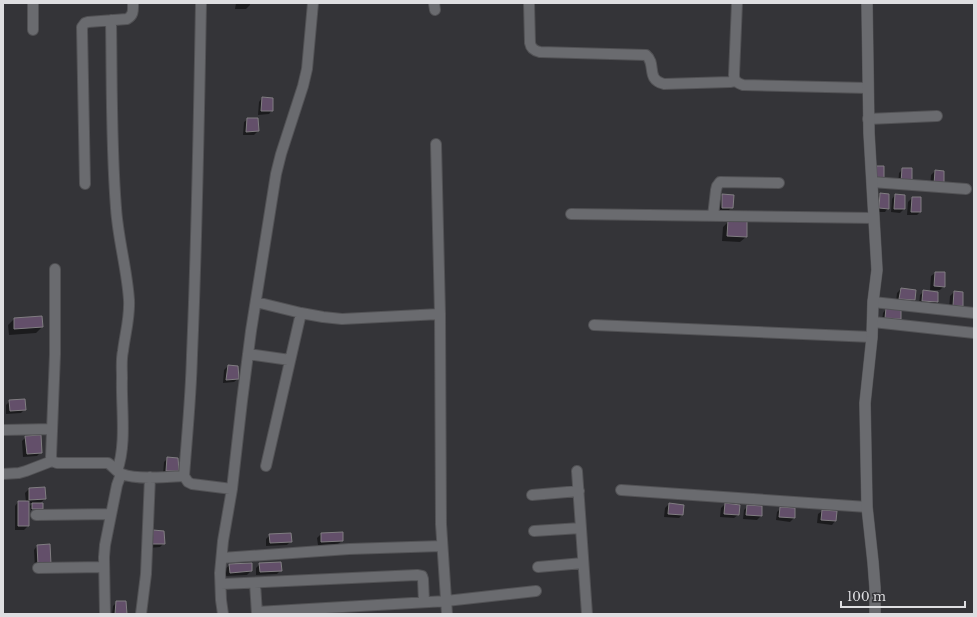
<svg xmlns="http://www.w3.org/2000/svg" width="977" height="617" font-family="'Libre Baskerville',serif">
	<rect width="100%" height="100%" fill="#343438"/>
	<path fill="#0007" d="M236 3H250V5L246 9H235Z
		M262 98 272 110 269 114 258 115 259 102Z
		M248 119 258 131 254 135H243L244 122Z
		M903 169 907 186H898L899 173Z
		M935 171 943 185 930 188 931 175Z
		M880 194 888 208 885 212H875L876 198Z
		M722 195 732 207 728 211H719V199Z
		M895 195 904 209 900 213 891 212 892 199Z
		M912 198 920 212 917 215H907L908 202Z
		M729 221 746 237 740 242 722 241 723 227Z
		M935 273 944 286 940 290H930L931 276Z
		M901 289 914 300 910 303 896 302 897 293Z
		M924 291 937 302 933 305 919 304 920 295Z
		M954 292 962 306 959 310 949 309 950 296Z
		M886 309 900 310V319L896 323 882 322 883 313Z
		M14 319 42 327 36 333 9 335 8 325Z
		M228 366 238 379 234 382 223 383 224 370Z
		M10 401 25 409 21 413 6 414V405Z
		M26 437 41 452 37 456 23 457 22 441Z
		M168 458 178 470 174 474 163 475 164 462Z
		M29 489 45 499 39 504 42 508 41 510H31L30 506 33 503H28V526L24 530H15V506L18 502H26L25 493Z
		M669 504 682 515 679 518 664 517 665 508Z
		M725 504 738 515 734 518 720 517 721 508Z
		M748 506 761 507V516L757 520 743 519 744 510Z
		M781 508 794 509V518L790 522 776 520 777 512Z
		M822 511 835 521 832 525 817 523 818 514Z
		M154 531 164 543 160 547 149 548 150 535Z
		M321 534 342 541 338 544 318 545 317 538Z
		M270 535 291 541 287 545 266 546V539Z
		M37 546 50 564 35 568 34 550Z
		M260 564 281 570 277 574 256 575V568Z
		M230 565 251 571 247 575 226 576V568Z
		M117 602 126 614H112L113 606Z"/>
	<path fill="#634f6a" stroke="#807d81" d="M262 97 273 98V111H261Z
		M247 118H258L259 131 246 132Z
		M875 166H884V181L874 180Z
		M902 168H912V183H901Z
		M935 170 944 171V185H934Z
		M880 193 889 194V209L879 208Z
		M722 194 734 195 733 208H722Z
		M895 194 905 195V209H894Z
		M912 197H921V212H911Z
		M728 220H747V237L727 236Z
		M935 272H945V287L934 286Z
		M901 288 916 290 915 300 899 299Z
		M923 290 938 292V302L922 301Z
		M954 291 963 292V306H953Z
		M886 308 901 309V319L885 318Z
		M42 316 43 327 14 329V318Z
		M228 365 238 366 239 379 226 380Z
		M25 399 26 410 10 411 9 400Z
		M41 435 42 453 27 454 25 436Z
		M167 457 178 458 179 471H166Z
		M45 487 46 499 29 500V488Z
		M18 501H29V526H18Z
		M32 503H43V509H32Z
		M669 503 684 505 683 515 668 514Z
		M725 503 740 505 739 515 724 514Z
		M747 505 762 506V516L746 515Z
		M780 507 795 508V518L779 517Z
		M822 510 837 511 836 521 821 520Z
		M153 530 164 531 165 544H152Z
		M343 532V541L321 542V533Z
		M291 533 292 542 270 543 269 534Z
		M50 544 51 564 38 565 37 545Z
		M281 562 282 571 260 572 259 563Z
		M252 563V571L230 573 229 564Z
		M116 601H126L127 614H115Z"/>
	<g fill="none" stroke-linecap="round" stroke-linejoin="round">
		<defs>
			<path id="minor" d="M33 3V30
				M201 3C199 120 197 238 192 355 191 396 187 436 184 476L188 482 192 484 232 489
				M434 3 435 10
				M529 3 530 43C531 49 535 51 540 52L646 55C657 64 645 79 664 84L730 82 735 81
				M737 3 734 75C734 81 737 83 743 85L868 88
				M111 20C112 82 111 145 116 208 118 239 127 269 129 300 130 318 125 334 123 351 121 360 122 369 122 378 121 407 127 444 117 471
				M868 119 937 116
				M436 144 440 314 441 524 447 614
				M872 182 966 189
				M85 184 82 27 85 23 88 22 127 19C134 15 133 10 133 3
				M571 214 874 218
				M713 216 716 190 717 186 720 182 779 183
				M55 269V354L51 457 52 461 57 463H108C113 466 116 472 122 474 135 480 169 477 184 476
				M256 302 301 313 323 317 342 319 440 314
				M873 302 974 313
				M873 322 974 333
				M594 325 872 337
				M248 354 290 360
				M3 430 52 429
				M266 466 301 313
				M577 471 587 614
				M3 474 19 473 26 471 52 461
				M621 490 867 507
				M532 495 579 491
				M36 515 111 514
				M534 531 581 528
				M222 558 349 549 442 546
				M538 567 583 563
				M38 568 104 567
				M255 583 257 614
				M221 584 417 575 422 576 423 579 424 602
				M257 612 446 601 536 591
				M105 614 104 557 105 545 117 485 121 474
				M141 614 146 574 150 477
				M223 614 221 600 220 573 223 541 232 489 242 401 251 331 276 174 281 154 303 86 307 69 313 3"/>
			<path id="tertiary" d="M867 3 869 133 877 270 873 302 872 337 865 403 867 507 873 562 875 588V614"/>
		</defs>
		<use href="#minor" stroke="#525255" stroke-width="12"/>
		<use href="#tertiary" stroke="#525255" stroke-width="12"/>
		<use href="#minor" stroke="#6a6b6f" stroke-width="10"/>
		<use href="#tertiary" stroke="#6a6b6f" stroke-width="11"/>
	</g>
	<rect width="977" height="617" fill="none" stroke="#dedee1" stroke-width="8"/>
	<path d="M841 601v6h124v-6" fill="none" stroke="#dedee1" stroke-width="2"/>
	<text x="847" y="601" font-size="12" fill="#dedee1" stroke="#343438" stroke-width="3" paint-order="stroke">100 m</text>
</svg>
